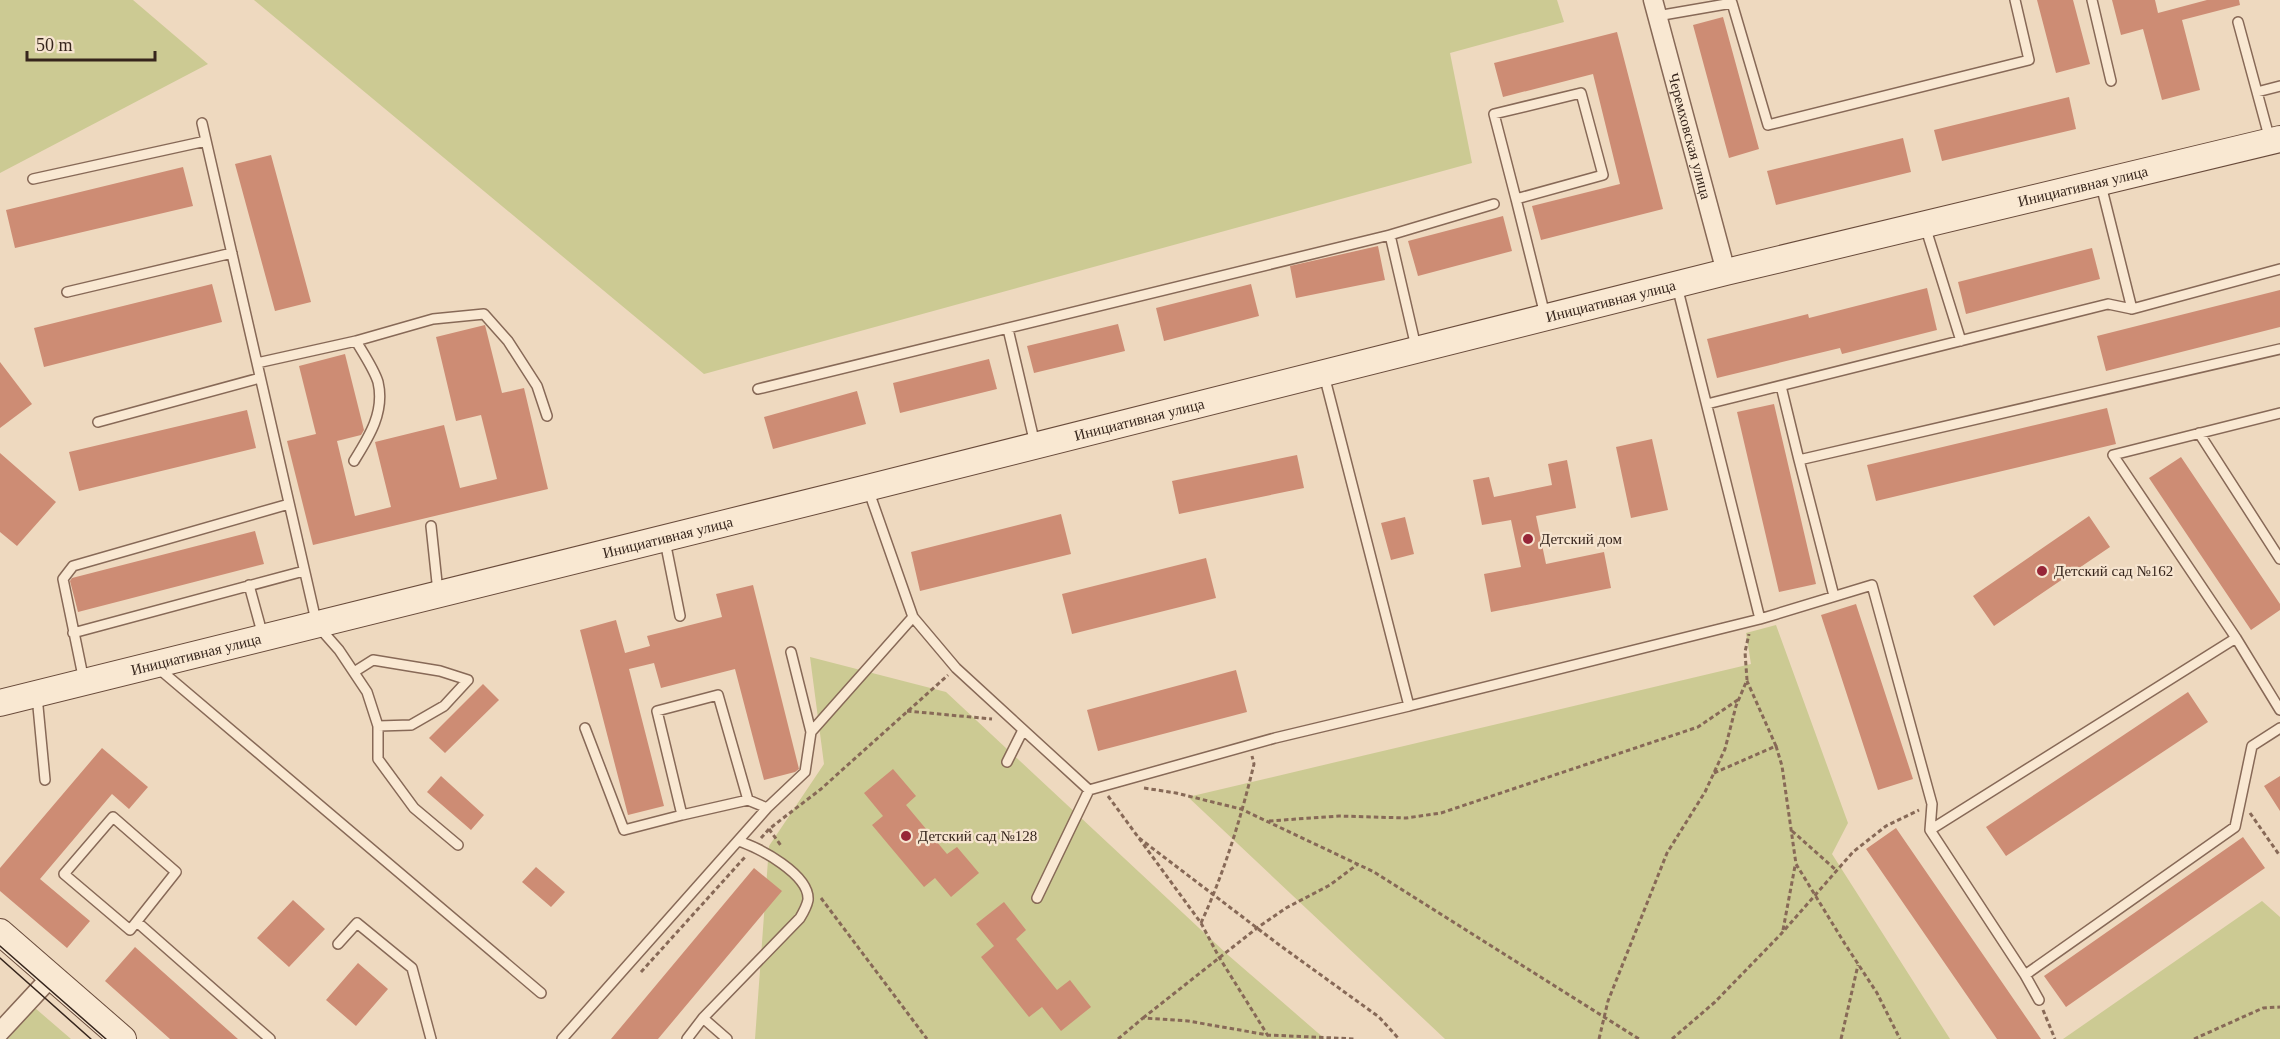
<svg xmlns="http://www.w3.org/2000/svg" width="2280" height="1039" font-family="Georgia,serif">
	<rect width="100%" height="100%" fill="#eed9bf"/>
	<path fill="#ccca93" d="M0 0H133L208 64 0 173Z
		M254 0H1557L1564 22 1450 53 1472 163 704 374Z
		M1776 625 1848 823 1832 854 1950 1039H1445L1188 797 1751 664 1746 633Z
		M810 657 946 692 1228 955 1325 1039H755L769 846 824 764Z
		M2262 901 2280 917V1039H2063Z
		M35 1008 71 1039H8Z"/>
	<path fill="#cd8c74" d="M2037 0H2073L2090 64 2056 73Z
		M2112 0H2155L2158 13 2207 0H2239L2240 5 2182 20 2200 90 2162 100 2143 29 2121 35Z
		M1723 17 1759 149 1729 158 1693 25Z
		M1617 32 1663 209 1541 240 1532 206 1620 184 1593 74 1503 97 1494 63Z
		M2069 97 2076 129 1942 161 1934 130Z
		M1903 138 1911 172 1776 205 1767 171Z
		M271 155 311 302 275 311 235 164Z
		M183 167 193 206 15 248 6 210Z
		M1503 216 1512 251 1418 276 1408 241Z
		M1378 246 1385 280 1296 298 1290 266Z
		M2092 248 2100 279 1966 314 1958 282Z
		M212 284 222 322 44 367 34 328Z
		M1251 284 1259 316 1164 341 1156 308Z
		M1927 288 1937 330 1842 354 1840 348 1717 378 1707 339 1808 314 1809 318Z
		M2280 290V327L2106 371 2097 336Z
		M1118 324 1125 351 1034 373 1027 346Z
		M485 325 502 393 524 388 548 489 313 545 287 441 316 434 299 366 345 354 364 430 361 435 337 441 355 516 391 507 375 442 444 425 460 488 497 479 481 415 456 421 436 337Z
		M989 359 997 389 900 413 893 383Z
		M0 362 32 404 0 428Z
		M857 391 866 424 773 449 764 417Z
		M1774 404 1816 584 1779 592 1737 412Z
		M2107 408 2116 444 1876 501 1867 465Z
		M247 410 256 448 79 491 69 452Z
		M1652 439 1668 510 1631 518 1616 447Z
		M0 453 56 502 17 546 0 532Z
		M1297 455 1304 488 1179 514 1172 481Z
		M2181 457 2280 604V610L2251 630 2149 478Z
		M1567 460 1576 508 1536 516 1546 564 1604 552 1611 588 1491 612 1484 574 1521 567 1511 520 1482 525 1473 480 1489 477 1494 497 1552 485 1548 464Z
		M1061 514 1071 554 920 591 911 552Z
		M2089 516 2110 547 1994 626 1973 596Z
		M1405 517 1414 554 1391 560 1381 523Z
		M255 531 264 564 78 612 70 581 72 578Z
		M1206 558 1216 598 1072 634 1062 594Z
		M753 585 799 769 795 772 764 780 735 669 661 688 654 663 629 669 664 806 628 815 580 630 616 620 625 653 650 646 647 636 722 617 716 594Z
		M1856 604 1913 779 1878 790 1821 615Z
		M1236 670 1247 712 1098 751 1087 710Z
		M483 684 499 700 445 753 429 738Z
		M2188 692 2208 722 2006 856 1986 827Z
		M102 748 148 787 129 809 112 794 40 879 90 921 67 948 0 891V868Z
		M893 769 916 796 906 805 947 854 957 847 979 873 951 897 935 878 924 887 872 825 883 816 864 793Z
		M441 776 484 815 471 830 427 792Z
		M2280 776V811L2264 786Z
		M1896 828 2041 1039H1997L1866 849Z
		M2243 837 2265 868 2066 1007 2044 976Z
		M536 867 565 892 551 907 522 882Z
		M754 868 782 891 658 1039H611Z
		M293 900 325 929 289 967 257 938Z
		M1004 902 1026 930 1016 939 1057 990 1070 980 1091 1007 1061 1031 1042 1007 1029 1017 981 957 994 946 976 924Z
		M135 947 238 1039H170L105 981Z
		M358 963 388 989 356 1026 326 1000Z"/>
	<g fill="none" stroke-linecap="round" stroke-linejoin="round">
		<defs>
			<path id="lane" d="M2092 0 2111 81
				M1657 16 1732 3 1768 125 2029 60 2015 0
				M2238 22 2270 140
				M2257 92 2280 86
				M202 123 317 625 339 650 367 692 378 726V759L414 808 458 845
				M33 179 206 141
				M2101 185 2132 309
				M1516 199 1494 114 1581 93 1603 175 1516 199 1545 315
				M1925 226 1961 341
				M67 292 232 253
				M1008 329 1035 444
				M356 341 433 319 484 314 508 341 537 386 547 416
				M1416 347 1390 235 1494 204
				M257 363 356 341C363 353 374 369 378 382 385 412 369 437 354 461
				M1781 386 1799 460
				M758 389 1390 235
				M1707 404 2108 304 2132 309 2280 269
				M98 422 260 378
				M2199 433 2280 559
				M431 526 438 592
				M665 541 680 616
				M249 585 263 636
				M1834 596 1799 460 2280 349
				M913 617 956 668 1089 790 1275 738 1409 706 1324 375
				M1760 619 1872 585 1932 804 1930 830 2236 638 2113 455 2280 413
				M73 633 304 571
				M2236 638 2280 710
				M791 652 811 732
				M158 668 541 993
				M354 672 373 660 440 671 468 680 444 706 411 725 378 726
				M84 681 63 579 73 566 289 504
				M37 696 45 780
				M1409 706 1760 619 1677 286
				M585 728 624 830 682 815
				M1007 762 1023 730
				M748 800 682 815 657 711 718 695 748 800 767 808
				M113 817 176 872 130 930 64 874Z
				M1930 830 2025 975 2235 827 2252 746 2280 728
				M1037 898 1089 790
				M137 922 270 1039
				M338 944 357 923 412 968 431 1039
				M2025 975 2039 1000
				M703 1018 727 1039
				M562 1039 767 808 805 772 811 732 913 617 868 489
				M687 1039 703 1018 800 918C803 913 807 905 808 900 810 875 759 847 738 841"/>
			<g id="street">
				<path id="s1" d="M1653 0 1726 272"/>
				<path d="M0 1032 51 977"/>
			</g>
			<g id="secondary">
				<path id="s2" d="M0 703 867 488 1726 272 2280 139"/>
				<path d="M0 932 123 1039"/>
			</g>
		</defs>
		<use href="#lane" stroke="#876957" stroke-width="12"/>
		<use href="#street" stroke="#876957" stroke-width="21"/>
		<use href="#secondary" stroke="#694b3b" stroke-width="28"/>
		<path stroke="#876957" stroke-width="3" stroke-dasharray="4.5 3" stroke-linecap="butt" d="M907 711 992 719
			M1776 746 1782 766 1796 864 1845 944 1877 993 1900 1039
			M1714 773 1776 746 1747 681
			M1144 788 1176 793 1241 809 1374 872 1639 1039
			M1108 796 1201 923 1219 957 1270 1039
			M2250 813 2280 856
			M1269 821 1339 816 1406 818 1441 813 1698 727 1739 699
			M769 829 782 847
			M1792 831 1836 870
			M761 838 769 829 821 789 948 675
			M1139 838 1278 944 1379 1017 1399 1039
			M821 898 927 1039
			M1201 923C1224 873 1241 818 1254 764L1252 756
			M1783 930 1795 866
			M641 972 745 857
			M2043 1010 2055 1039
			M1143 1018 1257 928 1286 908 1330 885 1358 864
			M1118 1039 1143 1018 1188 1021 1268 1035 1356 1039
			M1599 1039 1608 1001 1667 853 1705 792 1725 749 1736 706 1747 680 1745 652 1749 634
			M1672 1039 1715 1002 1781 934 1853 852 1886 826 1919 810
			M1841 1039 1858 965
			M2194 1039 2263 1008 2280 1007"/>
		<use href="#lane" stroke="#f9e8d2" stroke-width="9"/>
		<use href="#street" stroke="#f9e8d2" stroke-width="18"/>
		<use href="#secondary" stroke="#f9e8d2" stroke-width="26"/>
		<path stroke="#36251c" stroke-width="1.5" d="M0 946 106 1039
			M0 958 91 1039"/>
	</g>
	<g fill="#972638" stroke="#f6e4cf" stroke-width="2">
		<circle cx="1528" cy="539" r="6"/>
		<circle cx="2042" cy="571" r="6"/>
		<circle cx="906" cy="836" r="6"/>
	</g>
	<g text-anchor="middle" dominant-baseline="central" stroke-width="4.5" stroke-linejoin="round" paint-order="stroke">
		<g font-size="15" fill="#36251c" stroke="#f6e4cf">
			<text stroke="none"><textPath href="#s1" startOffset="141">Черемховская улица</textPath></text>
			<text stroke="none"><textPath href="#s2" startOffset="2146">Инициативная улица</textPath></text>
			<text stroke="none"><textPath href="#s2" startOffset="1660">Инициативная улица</textPath></text>
			<text stroke="none"><textPath href="#s2" startOffset="1174">Инициативная улица</textPath></text>
			<text stroke="none"><textPath href="#s2" startOffset="688">Инициативная улица</textPath></text>
			<text stroke="none"><textPath href="#s2" startOffset="202">Инициативная улица</textPath></text>
		</g>
		<g font-size="15" fill="#36251c" stroke="#f6e4cf" text-anchor="start">
			<text x="1540" y="539">Детский дом</text>
			<text x="2054" y="571">Детский сад №162</text>
			<text x="918" y="836">Детский сад №128</text>
		</g>
	</g>
	<path d="M27 51v9h128v-9" fill="none" stroke="#36251c" stroke-width="3"/>
	<text x="36" y="51" font-size="18" fill="#36251c" stroke="#f6e4cf" stroke-width="4.5" paint-order="stroke">50 m</text>
</svg>
